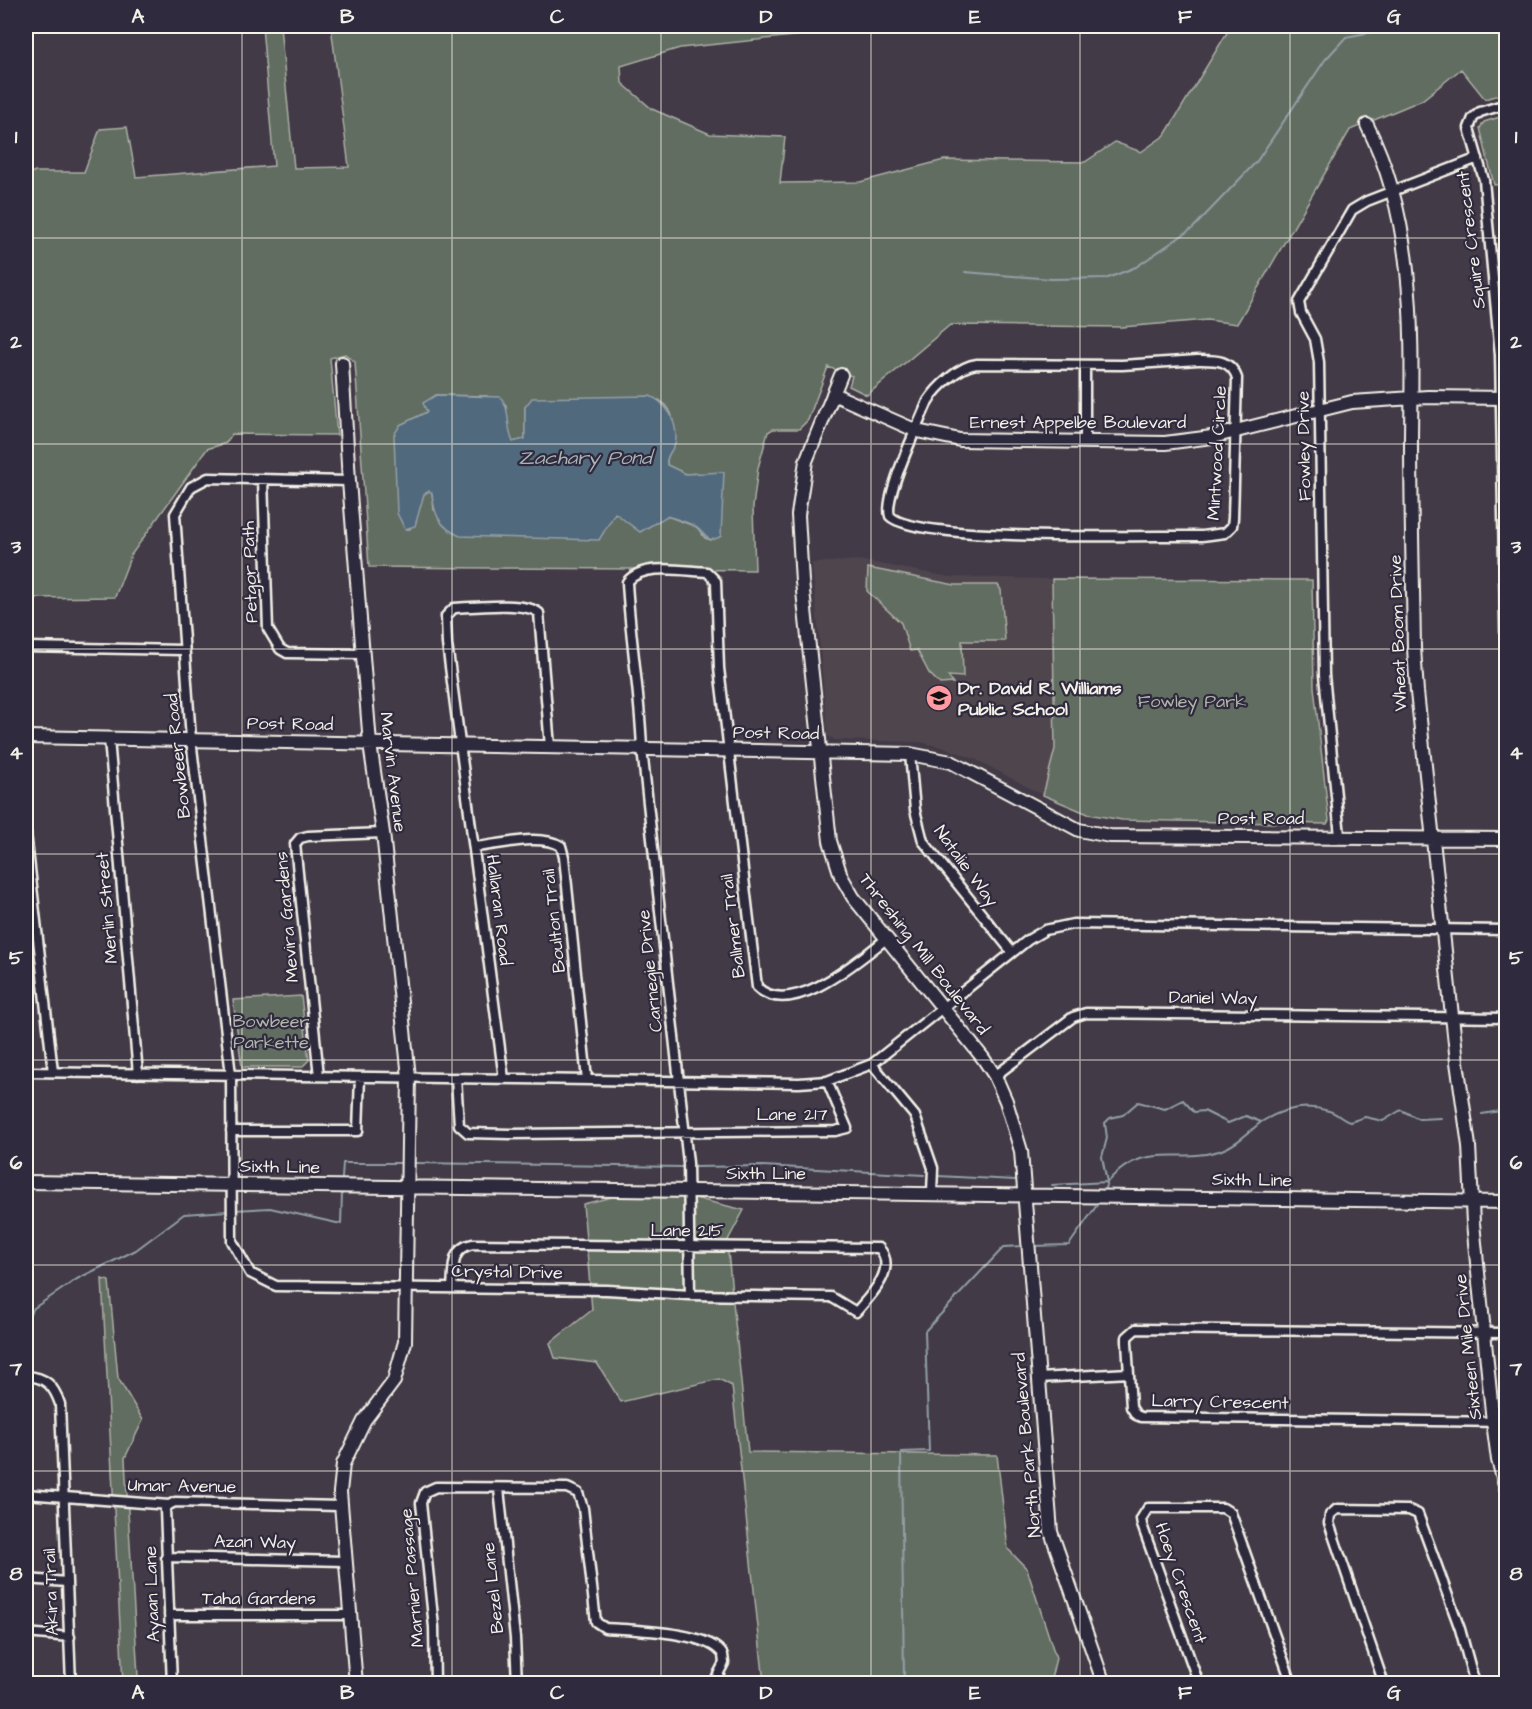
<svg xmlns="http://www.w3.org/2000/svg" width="1532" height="1709" font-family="'Architects Daughter',sans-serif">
	<rect width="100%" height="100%" fill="#423a47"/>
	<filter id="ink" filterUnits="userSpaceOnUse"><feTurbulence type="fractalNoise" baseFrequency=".0167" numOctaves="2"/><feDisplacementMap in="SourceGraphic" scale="12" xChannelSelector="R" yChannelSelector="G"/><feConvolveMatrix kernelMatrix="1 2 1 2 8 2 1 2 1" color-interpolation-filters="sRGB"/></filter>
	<g filter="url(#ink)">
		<path fill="#50454e" d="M859 560 950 577 1052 579 1055 749 1043 795 977 760 946 748 919 742 835 740 828 736 812 563Z"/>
		<path fill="#626d62" stroke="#abafa5" stroke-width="1.5" fill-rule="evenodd" d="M262 26H280L294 168 349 167 331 26H823L822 33 680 48 621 66 622 83 652 109 710 134 785 137 780 183 860 182 944 160 1085 162 1115 142 1141 152 1165 135 1231 26H1506V93L1485 99 1461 69 1422 100 1350 130 1237 324 1207 320 1122 327 950 325 867 395 849 386 852 376 828 367 808 420 799 429H773L768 432 758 468 753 507 755 570 369 567 355 362 345 354 330 358 337 435 232 434 226 443 207 449 131 555 115 597 34 598 26 593V172H84L100 129 127 127 136 177 274 166ZM436 395 487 396 506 405 508 434 513 442 525 439V407L659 400C687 417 664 448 667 465L686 474 698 473 711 540 705 538 697 527 667 516 615 512 434 510 432 493 429 491 424 494 410 529H405L400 425 427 412 426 409Z
			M1506 115V184L1494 185 1480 128 1484 122Z
			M868 568 955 585H998L1001 590 1005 641H962L963 677 948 676 953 683 940 684 929 673 917 650 910 651 901 623 867 591Z
			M1052 579 1312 580 1314 687 1329 820 1327 824 1122 820 1088 814 1043 795 1055 749Z
			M301 996 309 1060 302 1067H242L233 1000Z
			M686 1196 744 1210 727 1242 748 1452 997 1455 1008 1549 1027 1569 1056 1658 1050 1683H764L732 1386 719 1379 621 1402 597 1363 555 1358 550 1343 592 1310 583 1204 612 1197Z
			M102 1279 109 1281 118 1378 143 1420 125 1458 126 1478 138 1676 146 1683 26 1684V1680L123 1683Z"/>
		<path fill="#51697c" stroke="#929fa7" stroke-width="1.5" d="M436 395 500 397C511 407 506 429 513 442L525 439V407L532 398 650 396C667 403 676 420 676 438 676 449 665 454 667 465L686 474 724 472 721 536C707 545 706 534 696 527 689 522 676 519 667 516L640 532 615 513 599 540 460 536C439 527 434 514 432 493L429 491 424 494 415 526 405 529 397 513 394 435 400 425 427 412 423 403Z"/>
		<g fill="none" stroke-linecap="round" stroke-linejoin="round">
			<path stroke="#929fa7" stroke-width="2" d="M965 272 1051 279 1108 278 1136 267 1193 228 1257 161 1325 60 1346 37 1403 26
				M1482 1114 1500 1111 1506 1114
				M415 1163 682 1167
				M695 1167 763 1166 924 1175
				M938 1176 1015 1180
				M342 1178 343 1163H401
				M1052 1185 1107 1182C1146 1140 1173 1164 1219 1151 1235 1146 1248 1133 1261 1122
				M1105 1188 1107 1182 1102 1157 1107 1138 1105 1123 1110 1118 1123 1115 1138 1102 1165 1109 1183 1100 1194 1112 1204 1111 1228 1123 1246 1116 1261 1122C1282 1109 1304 1103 1329 1111 1337 1113 1342 1120 1350 1122L1365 1117 1383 1121 1401 1110 1419 1119 1441 1118
				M234 1210 270 1208 341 1224 342 1193
				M1032 1246 1069 1245 1097 1205
				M26 1320 34 1308 77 1279 136 1250 184 1214 228 1211
				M904 1678 901 1452 929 1451 925 1331 1004 1247 1023 1246"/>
			<defs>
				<path id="street" d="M1506 104 1480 112 1473 118 1469 128 1484 180 1500 355 1506 671
					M1198 360C1215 360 1231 359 1237 378L1233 518 1232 526 1225 533 1202 536C1152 535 916 543 890 516 883 497 919 423 928 401 937 387 959 366 977 364L1122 365Z
					M1085 442V365
					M263 479 268 629 280 649 287 653 363 654
					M349 481 208 478 191 487 175 514 191 739 231 1075 232 1241 250 1273 276 1286 607 1290 690 1295 831 1297 856 1312C871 1295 898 1269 879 1248L473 1244C450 1248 454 1269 452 1288
					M26 647 183 650
					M109 739 138 1074
					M910 754 915 810 923 841 1012 952
					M26 833 53 1072
					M1340 836 1324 675 1319 362 1315 339 1301 313 1299 302 1352 210 1367 201 1478 158
					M475 847C500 845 539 833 561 846L564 857 587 1080
					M26 917H35
					M872 1064 915 1116 933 1168 932 1193
					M26 1072 799 1083 827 1081 872 1064 1028 940 1045 930 1073 924 1506 930
					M319 1076 295 844 300 838 308 836 383 833
					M995 1076 1073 1017 1086 1013 1506 1018
					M456 1078 459 1125 468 1133 510 1134 835 1131 847 1128 827 1081
					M504 1079 447 644 446 616 454 608C474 607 525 601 539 613L550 747
					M231 1131H358L360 1077
					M690 1295 688 1163 642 749C640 693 630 638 627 582 643 562 683 571 707 572L716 581 719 668 757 987C791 1020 859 960 886 939
					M1506 1333 1136 1329 1127 1337V1342L1131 1407 1136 1415 1141 1417 1506 1422
					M26 1376C46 1377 54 1386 60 1404L71 1684
					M1039 1378 1129 1373
					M499 1489 515 1638 517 1684
					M26 1494 169 1505 175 1502 339 1506
					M169 1505 165 1509 172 1684
					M166 1557 344 1561
					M26 1579 67 1582
					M169 1615H349
					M26 1633 70 1637
					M435 1684 434 1627 421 1503 425 1492 436 1487 567 1488 578 1493 583 1508 596 1622 605 1628C631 1630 710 1631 723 1655L724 1663 713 1684
					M1199 1684 1142 1525 1141 1519 1148 1508H1223L1231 1513 1292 1684
					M1384 1684 1329 1523 1330 1515 1337 1509 1409 1510 1418 1514 1460 1629 1475 1684"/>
				<path id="secondary" d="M1367 125C1416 222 1412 332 1411 438 1411 508 1413 578 1414 648L1417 692 1457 1062 1469 1146 1473 1223 1493 1422 1498 1460 1506 1488
					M342 363 349 481 370 744 383 833 409 1077 405 1342 394 1381 364 1421 343 1464 340 1492 356 1684
					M841 375 806 461 798 515 802 582 830 841 841 876 853 897 983 1058 995 1076 1006 1101 1021 1151 1051 1532 1104 1684
					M833 394 917 431 960 440 1165 443 1212 437 1352 402 1428 397 1506 398
					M26 737 910 754 951 762 1079 830 1110 836 1506 839
					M26 1182 1506 1202"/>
			</defs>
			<use href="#street" stroke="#f4f1e8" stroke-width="13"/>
			<use href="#secondary" stroke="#f4f1e8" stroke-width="16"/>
			<use href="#street" stroke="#2f2a3d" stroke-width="8"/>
			<use href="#secondary" stroke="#2f2a3d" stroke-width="12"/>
		</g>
	</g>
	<path fill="none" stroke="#f4f1e8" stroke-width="1.5" stroke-opacity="0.55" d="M242 26V1684M452 26V1684M661 26V1684M871 26V1684M1080 26V1684M1290 26V1684M26 238H1506M26 444H1506M26 649H1506M26 854H1506M26 1060H1506M26 1265H1506M26 1471H1506"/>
	<defs>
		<symbol id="school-disc" viewBox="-11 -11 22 22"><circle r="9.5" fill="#ff9aa2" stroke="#2f2a3d"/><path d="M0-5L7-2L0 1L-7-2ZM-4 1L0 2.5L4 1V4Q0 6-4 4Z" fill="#111"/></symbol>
	</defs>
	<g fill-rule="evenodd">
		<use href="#school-disc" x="924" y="683" width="30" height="30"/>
	</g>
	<g text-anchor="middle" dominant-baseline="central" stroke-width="4.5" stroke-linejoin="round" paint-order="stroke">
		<g font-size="18" fill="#f4f1e8" stroke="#2f2a3d">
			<text transform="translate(1471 240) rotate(-97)">Squire Crescent</text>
			<text x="1078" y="422">Ernest Appelbe Boulevard</text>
			<text transform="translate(1304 446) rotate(-91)">Fowley Drive</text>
			<text transform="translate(1217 453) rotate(-87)">Mintwood Circle</text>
			<text transform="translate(250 572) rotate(-92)">Petgor Path</text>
			<text transform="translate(1398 633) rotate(-92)">Wheat Boom Drive</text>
			<text transform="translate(290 724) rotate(1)">Post Road</text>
			<text transform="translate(776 733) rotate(1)">Post Road</text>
			<text transform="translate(178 756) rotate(-96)">Bowbeer Road</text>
			<text transform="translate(393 772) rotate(83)">Marvin Avenue</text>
			<text x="1261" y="818">Post Road</text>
			<text transform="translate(966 866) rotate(54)">Natalie Way</text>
			<text transform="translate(107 908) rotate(-95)">Merlin Street</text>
			<text transform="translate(499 910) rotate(83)">Hallaran Road</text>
			<text transform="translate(287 917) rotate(-95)">Mevira Gardens</text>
			<text transform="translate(554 921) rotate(-96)">Boulton Trail</text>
			<text transform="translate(733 926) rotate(-97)">Ballmer Trail</text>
			<text transform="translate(924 954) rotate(52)">Threshing Mill Boulevard</text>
			<text transform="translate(650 971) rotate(-96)">Carnegie Drive</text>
			<text transform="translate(1213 998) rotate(1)">Daniel Way</text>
			<text x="792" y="1114">Lane 217</text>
			<text transform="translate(280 1167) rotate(1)">Sixth Line</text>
			<text x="766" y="1173">Sixth Line</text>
			<text transform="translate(1252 1180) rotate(1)">Sixth Line</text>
			<text x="687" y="1230">Lane 215</text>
			<text transform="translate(507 1272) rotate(1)">Crystal Drive</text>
			<text transform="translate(1468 1347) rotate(-96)">Sixteen Mile Drive</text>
			<text transform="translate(1220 1402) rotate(1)">Larry Crescent</text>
			<text transform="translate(1027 1445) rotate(-95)">North Park Boulevard</text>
			<text transform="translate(182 1486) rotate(1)">Umar Avenue</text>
			<text transform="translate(255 1542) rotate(1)">Azan Way</text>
			<text transform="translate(412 1578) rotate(-95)">Marnier Passage</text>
			<text transform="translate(1181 1583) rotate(71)">Hoey Crescent</text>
			<text transform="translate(493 1588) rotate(-96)">Bezel Lane</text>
			<text transform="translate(51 1592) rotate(-92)">Akira Trail</text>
			<text transform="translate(152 1594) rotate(-92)">Ayaan Lane</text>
			<text x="259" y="1598">Taha Gardens</text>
		</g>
		<g font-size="18" font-weight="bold" fill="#f4f1e8" stroke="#2f2a3d" text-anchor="start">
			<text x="958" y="688">Dr. David R. Williams<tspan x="958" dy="21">Public School</tspan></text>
		</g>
		<g font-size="18" fill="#b2b6ac" stroke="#2f2a3d">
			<text x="1192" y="701">Fowley Park</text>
			<text x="271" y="1021">Bowbeer<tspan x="271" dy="21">Parkette</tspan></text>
		</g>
		<g font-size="20" font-style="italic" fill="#abb4b7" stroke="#2f2a3d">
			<text x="585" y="458">Zachary Pond</text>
		</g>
	</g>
	<rect width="1532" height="1709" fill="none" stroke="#2f2a3d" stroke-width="66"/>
	<rect x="33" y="33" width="1466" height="1643" fill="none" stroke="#f4f1e8" stroke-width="2"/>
	<g font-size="20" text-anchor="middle" font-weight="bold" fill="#f4f1e8">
		<text x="138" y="23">A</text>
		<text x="347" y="23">B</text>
		<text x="557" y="23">C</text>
		<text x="766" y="23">D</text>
		<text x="975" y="23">E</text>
		<text x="1185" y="23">F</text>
		<text x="1394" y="23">G</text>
		<text x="16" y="143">1</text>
		<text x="1516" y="143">1</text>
		<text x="16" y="348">2</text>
		<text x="1516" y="348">2</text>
		<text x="16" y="553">3</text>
		<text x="1516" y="553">3</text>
		<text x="16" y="759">4</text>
		<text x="1516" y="759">4</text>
		<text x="16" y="964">5</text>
		<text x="1516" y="964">5</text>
		<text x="16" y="1169">6</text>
		<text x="1516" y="1169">6</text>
		<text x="16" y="1375">7</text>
		<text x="1516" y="1375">7</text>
		<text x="16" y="1580">8</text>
		<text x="1516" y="1580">8</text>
		<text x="138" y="1699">A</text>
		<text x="347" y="1699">B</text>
		<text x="557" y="1699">C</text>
		<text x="766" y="1699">D</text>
		<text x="975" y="1699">E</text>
		<text x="1185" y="1699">F</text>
		<text x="1394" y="1699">G</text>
	</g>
</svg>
